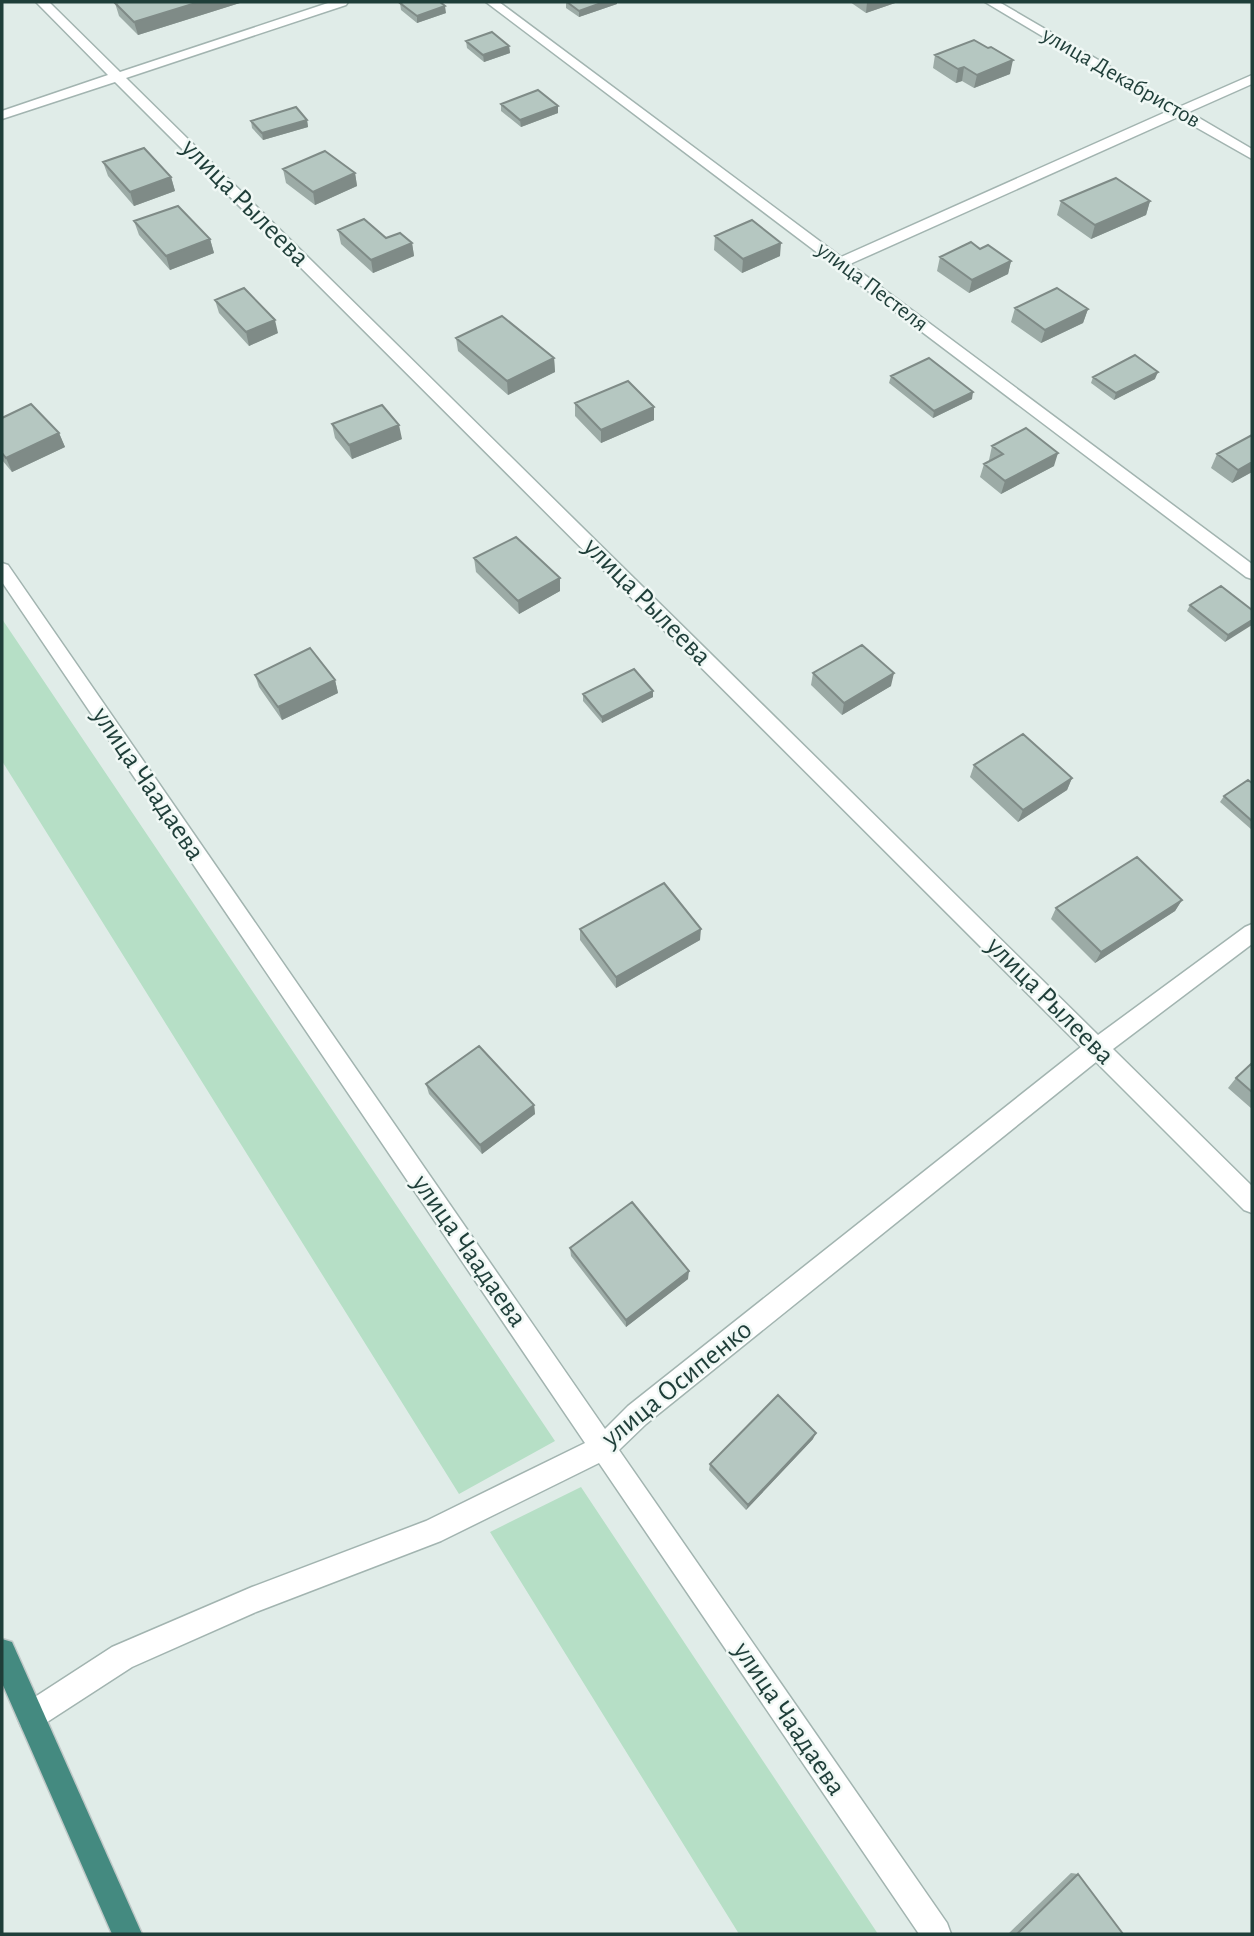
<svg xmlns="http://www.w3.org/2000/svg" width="1254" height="1936" font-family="'Alegreya Sans',sans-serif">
	<rect width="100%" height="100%" fill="#e0ece8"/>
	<path fill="#b6dfc6" d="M2 619 555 1441 459 1494 2 761Z
		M581 1487 878 1934H739L490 1532Z"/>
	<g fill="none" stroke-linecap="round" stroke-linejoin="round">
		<defs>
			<path id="minor" d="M36 2H49L120 72 331 2H348L346 5 126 78 1098 1035 1245 927 1252 924V944L1113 1049 1252 1186V1213L1244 1210 1096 1062 646 1424 619 1450 947 1923 951 1934H919L599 1463 441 1541 256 1612 132 1667 41 1726 31 1730 21 1726 17 1716 21 1706 112 1647 252 1587 426 1521 585 1443 2 582V563L8 565 605 1429 628 1406 1081 1047 115 82 2 119V111L108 75Z
				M486 2H499L841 257 1168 111 985 2H999L1179 107 1252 75V84L1189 112 1252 149V159L1178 117 850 264 1252 564V579L1246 577Z"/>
			<path id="trunk" d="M2 1639 12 1642 142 1934H112L2 1683Z"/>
		</defs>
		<use href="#minor" stroke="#a2b4b0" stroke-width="3"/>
		<use href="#trunk" stroke="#c0c9c8" stroke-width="3"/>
		<use href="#minor" fill="#fff" fill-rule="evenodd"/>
		<use href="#trunk" fill="#448a80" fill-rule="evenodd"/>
	</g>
	<path fill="#9caba6" d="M119 2H243L138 35 119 16 115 3Z
		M566 2 617 4 579 17 566 8Z
		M850 2H898L866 13Z
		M400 3 446 13 417 23 401 10Z
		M466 41 509 46 510 53 484 62 467 48Z
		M935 55 1010 74 974 88 962 81 956 83 933 68Z
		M501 104 558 106V113L521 127 501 111Z
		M307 120 308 127 263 140 252 128 251 121Z
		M103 162 171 177 175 191 134 206 108 176Z
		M283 169 355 173 357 186 315 205 286 183Z
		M1061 201H1150L1146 215 1091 239 1057 215Z
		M134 221 210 239 214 253 170 270 139 235Z
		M338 230 412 243 414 256 373 273 341 244Z
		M715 236 780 256 742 273 714 250Z
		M980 249 1011 261 1008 274 969 293 937 271 940 257Z
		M215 300 278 333 249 346 219 313Z
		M1015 308 1088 309 1083 323 1041 343 1011 322Z
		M456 338 554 358 555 372 508 395 458 351Z
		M891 376 972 399 933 418 889 383Z
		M1093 377 1155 379 1114 400 1091 383Z
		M575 403 654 420 601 443 575 416Z
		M2 418 59 433 65 447 12 472 2 460Z
		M332 424 402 439 352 459 335 438Z
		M992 446 1054 466 1001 494 980 477 984 464 990 461 989 460Z
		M1217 454 1252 472 1232 483 1211 468Z
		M474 558 560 578V591L519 614 476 572Z
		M1190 605 1252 610 1225 642 1187 611Z
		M813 673 891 686 842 715 811 685Z
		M255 675 335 680 338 693 282 720 259 687Z
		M583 694 653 697 602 723 583 701Z
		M974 765 1072 778 1067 790 1018 822 970 777Z
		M1252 783V830L1220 802 1224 796Z
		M1182 900 1175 911 1095 963 1051 919 1056 908Z
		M580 929 700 940 616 988 580 940Z
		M1252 1063V1109L1228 1088 1236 1078Z
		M426 1084 534 1105 535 1114 482 1154 429 1094Z
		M570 1248 688 1279 626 1327 571 1256Z
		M813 1439 746 1510 709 1470 710 1464Z
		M1071 1873 1078 1874 1123 1934H1008Z"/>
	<path fill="#7f8b87" d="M199 2H243L138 35 134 22Z
		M604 2H617V4L579 17V11Z
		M867 2H898L866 13Z
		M445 6 446 13 417 23V16Z
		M509 46 510 53 484 62 483 55Z
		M1013 60 1010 74 974 88 977 75Z
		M964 67 962 81 956 83 958 69Z
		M558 106V113L521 127 520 120Z
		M307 120 308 127 263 140 262 133Z
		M355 173 357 186 315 205 313 192Z
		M171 177 175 191 134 206 130 192Z
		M1150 201 1146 215 1091 239 1095 225Z
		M210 239 214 253 170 270 166 256Z
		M412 243 414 256 373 273 371 260Z
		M781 243 780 256 742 273 743 259Z
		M1011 261 1008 274 969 293 972 280Z
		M1088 309 1083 323 1041 343 1045 330Z
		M275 320 278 333 249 346 246 332Z
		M554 358 555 372 508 395 507 381Z
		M1158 372 1155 379 1114 400 1116 393Z
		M973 392 972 399 933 418 934 411Z
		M654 407V420L601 443V430Z
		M399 425 402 439 352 459 349 445Z
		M59 433 65 447 12 472 6 458Z
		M1058 453 1054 466 1001 494 1005 481Z
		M1252 462V472L1232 483 1238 470Z
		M560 578V591L519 614 518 601Z
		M1252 620V625L1225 642 1228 635Z
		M894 673 891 686 842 715 844 703Z
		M335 680 338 693 282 720 278 707Z
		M653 691V697L602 723V717Z
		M1072 778 1067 790 1018 822 1023 810Z
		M1182 900 1175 911 1095 963 1101 952Z
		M701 929 700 940 616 988V977Z
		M534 1105 535 1114 482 1154 480 1145Z
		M689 1271 688 1279 626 1327V1320Z
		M816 1433 813 1439 746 1510 748 1505Z"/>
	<path fill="#b5c7c1" stroke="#7f8b87" stroke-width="2" d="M119 2H199L134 22 115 3Z
		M403 2H440L445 6 417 16 400 3Z
		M567 2H604L579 11Z
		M492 32 509 46 483 55 466 41Z
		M974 40 988 48 991 47 1013 60 977 75 964 67 958 69 935 55Z
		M538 90 558 106 520 120 501 104Z
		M296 107 307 120 262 133 251 121Z
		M144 148 171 177 130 192 103 162Z
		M325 151 355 173 313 192 283 169Z
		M1116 178 1150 201 1095 225 1061 201Z
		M178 206 210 239 166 256 134 221Z
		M364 219 386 238 400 233 412 243 371 260 338 230Z
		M752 220 781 243 743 259 715 236Z
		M971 242 980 249 988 245 1011 261 972 280 940 257Z
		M244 288 275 320 246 332 215 300Z
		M1057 288 1088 309 1045 330 1015 308Z
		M502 316 554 358 507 381 456 338Z
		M1135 355 1158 372 1116 393 1093 377Z
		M929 358 973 392 934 411 891 376Z
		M628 381 654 407 601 430 575 403Z
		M31 404 59 433 6 458 2 453V418Z
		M382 405 399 425 349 445 332 424Z
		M1026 428 1058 453 1005 481 984 464 1003 454 992 446Z
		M1252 435V462L1238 470 1217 454Z
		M516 537 560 578 518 601 474 558Z
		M1221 586 1252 610V620L1228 635 1190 605Z
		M862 645 894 673 844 703 813 673Z
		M310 648 335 680 278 707 255 675Z
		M634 669 653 691 602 717 583 694Z
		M1023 734 1072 778 1023 810 974 765Z
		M1248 780 1252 783V821L1224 796Z
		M1137 857 1182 900 1101 952 1056 908Z
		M664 883 701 929 616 977 580 929Z
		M479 1046 534 1105 480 1145 426 1084Z
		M1252 1063V1092L1236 1078Z
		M632 1202 689 1271 626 1320 570 1248Z
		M778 1395 816 1433 748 1505 710 1464Z
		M1078 1874 1123 1934H1017Z"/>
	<g text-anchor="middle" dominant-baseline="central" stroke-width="5" stroke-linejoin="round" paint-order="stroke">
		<g font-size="23" fill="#1f3e39" stroke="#f0f8f5">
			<text transform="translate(1121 78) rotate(30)">улица Декабристов</text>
			<text transform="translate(872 287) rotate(37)">улица Пестеля</text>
		</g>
		<g font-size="28" fill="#1f3e39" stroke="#f0f8f5">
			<text transform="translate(245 203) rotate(45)">улица Рылеева</text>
			<text transform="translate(647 602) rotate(45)">улица Рылеева</text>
			<text transform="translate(148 784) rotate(56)">улица Чаадаева</text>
			<text transform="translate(1050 1001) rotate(45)">улица Рылеева</text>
			<text transform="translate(469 1251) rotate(55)">улица Чаадаева</text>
			<text transform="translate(677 1384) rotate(-39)">улица Осипенко</text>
			<text transform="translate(789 1719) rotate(56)">улица Чаадаева</text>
		</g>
	</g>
	<rect width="1254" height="1936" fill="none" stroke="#1f3e39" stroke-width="7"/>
</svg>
